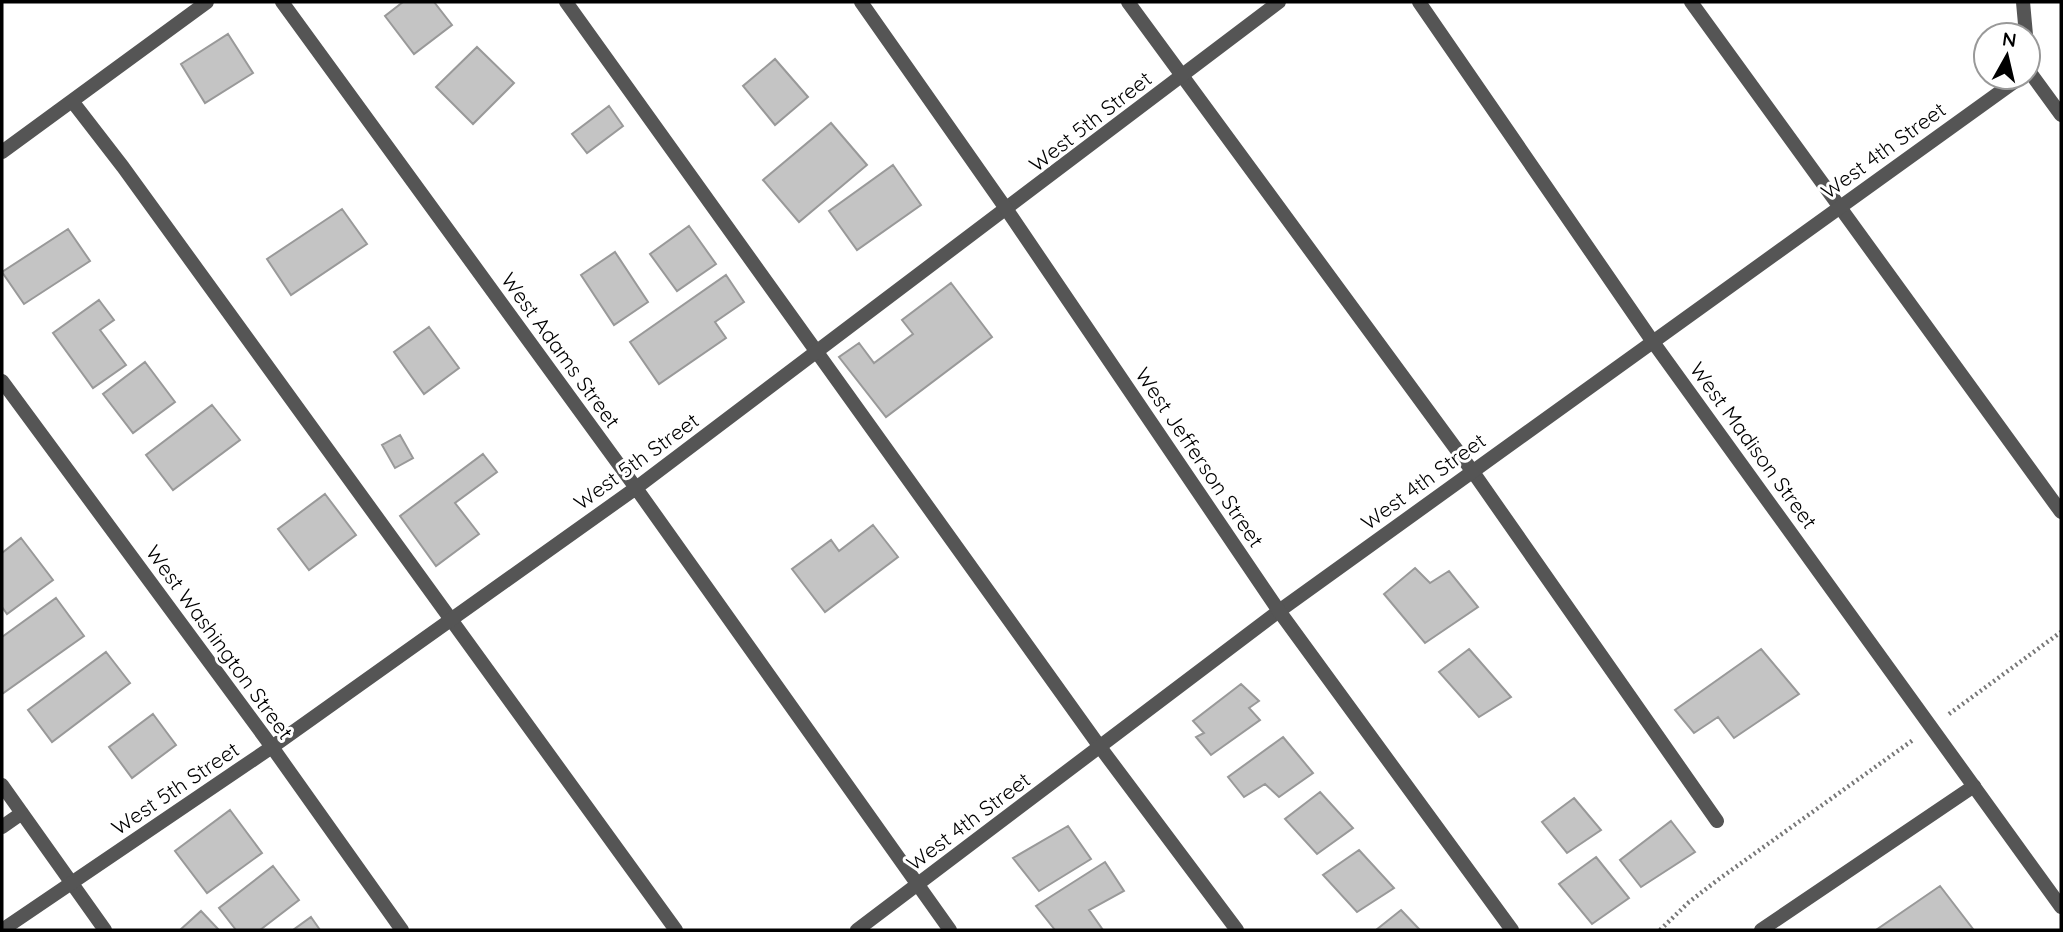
<svg xmlns="http://www.w3.org/2000/svg" width="2063" height="932" font-family="Quicksand,sans-serif">
	<rect width="100%" height="100%" fill="#fff"/>
	<path fill="#c4c4c4" stroke="#999" stroke-width="2" d="M403 2H434L452 25 414 54 385 16Z
		M228 34 253 73 205 103 181 64Z
		M477 47 514 83 473 124 436 87Z
		M775 59 808 97 775 125 743 86Z
		M609 106 623 126 587 153 572 134Z
		M831 123 867 165 799 222 763 180Z
		M893 165 921 205 857 250 829 211Z
		M342 209 367 244 291 295 267 259Z
		M689 226 716 264 677 291 650 254Z
		M68 229 90 261 24 304 2 272Z
		M615 252 648 302 614 325 581 275Z
		M726 275 744 302 715 322 726 338 659 384 630 342Z
		M951 283 992 337 886 417 839 357 859 343 874 363 913 334 902 320Z
		M99 300 114 320 100 330 126 365 93 388 53 333Z
		M429 327 459 368 424 394 394 352Z
		M145 362 175 402 133 433 103 394Z
		M212 405 240 440 173 490 146 455Z
		M400 435 413 458 395 468 382 445Z
		M483 454 497 472 455 503 479 534 436 566 400 516Z
		M325 494 356 535 309 570 278 529Z
		M873 525 898 557 825 612 792 569 831 540 839 551Z
		M21 538 53 580 7 614 2 607V553Z
		M1415 568 1430 583 1449 571 1478 607 1425 643 1384 594Z
		M56 598 84 636 2 694V637Z
		M1469 649 1511 697 1479 717 1439 672Z
		M1761 649 1799 694 1734 738 1718 717 1694 733 1675 710Z
		M106 652 130 683 52 742 28 710Z
		M1241 684 1259 701 1249 708 1260 720 1211 755 1196 737 1204 733 1193 721Z
		M153 714 176 745 132 778 109 747Z
		M1283 737 1313 773 1279 797 1265 784 1244 797 1228 777Z
		M1320 792 1353 828 1317 854 1285 819Z
		M1574 798 1601 830 1567 853 1542 822Z
		M230 810 262 853 207 893 175 851Z
		M1671 821 1695 852 1641 887 1620 860Z
		M1068 826 1091 859 1039 891 1013 858Z
		M1359 850 1394 888 1357 912 1323 875Z
		M1596 857 1629 898 1592 924 1559 884Z
		M1105 862 1124 891 1089 910 1103 930H1055L1036 906Z
		M273 866 299 900 260 930H236L219 908Z
		M1940 886 1973 929 1876 930Z
		M1401 910 1420 930H1376Z
		M201 911 219 930H180Z
		M311 917 320 930H293Z"/>
	<g fill="none" stroke-linecap="round" stroke-linejoin="round">
		<path stroke="#777" stroke-width="4.5" stroke-dasharray="2 3.5" stroke-linecap="butt" d="M1949 714 2061 632
			M1660 930 1689 902 1719 879 1913 740"/>
		<path stroke="#555" stroke-width="14" d="M566 2 1100 747 1237 930
			M1128 2 1473 472 1717 821
			M1691 2 2061 512
			M72 101 123 167 676 930
			M2 152 207 2
			M2 785 105 930
			M2 827 22 813
			M1761 930 1974 786"/>
		<path stroke="#555" stroke-width="14" d="M282 2 636 488 950 930
			M1419 2 1653 342 2061 907
			M2023 2 2026 35
			M2028 55V72
			M2029 71 2061 115
			M2 381 272 747 402 930
			M2 930 272 747 636 488 1279 2
			M857 930 1279 611 2021 77"/>
		<path stroke="#555" stroke-width="14" d="M861 2 1007 210 1279 611 1512 930"/>
	</g>
	<g text-anchor="middle" dominant-baseline="central" stroke-width="6" stroke-linejoin="round" paint-order="stroke">
		<g font-size="21" fill="#000" stroke="#fff">
			<text transform="translate(1090 121) rotate(-38)">West 5th Street</text>
			<text transform="translate(1883 150) rotate(-36)">West 4th Street</text>
			<text transform="translate(561 350) rotate(54)">West Adams Street</text>
			<text transform="translate(1754 445) rotate(54)">West Madison Street</text>
			<text transform="translate(1200 457) rotate(56)">West Jefferson Street</text>
			<text transform="translate(636 461) rotate(-36)">West 5th Street</text>
			<text transform="translate(1423 481) rotate(-36)">West 4th Street</text>
			<text transform="translate(220 642) rotate(54)">West Washington Street</text>
			<text transform="translate(175 788) rotate(-34)">West 5th Street</text>
			<text transform="translate(968 821) rotate(-37)">West 4th Street</text>
		</g>
	</g>
	<rect width="2063" height="932" fill="none" stroke="#000000" stroke-width="7"/>
	<g transform="translate(2007 56) rotate(8)"><circle r="33" fill="#ffffff" stroke="#999999" stroke-width="2"/>
	<path d="M0-5L12 26L0 18L-12 26Z" fill="#000000"/>
	<text y="-10" font-size="19" font-weight="bold" text-anchor="middle" fill="#000000">N</text>
	</g>
</svg>
